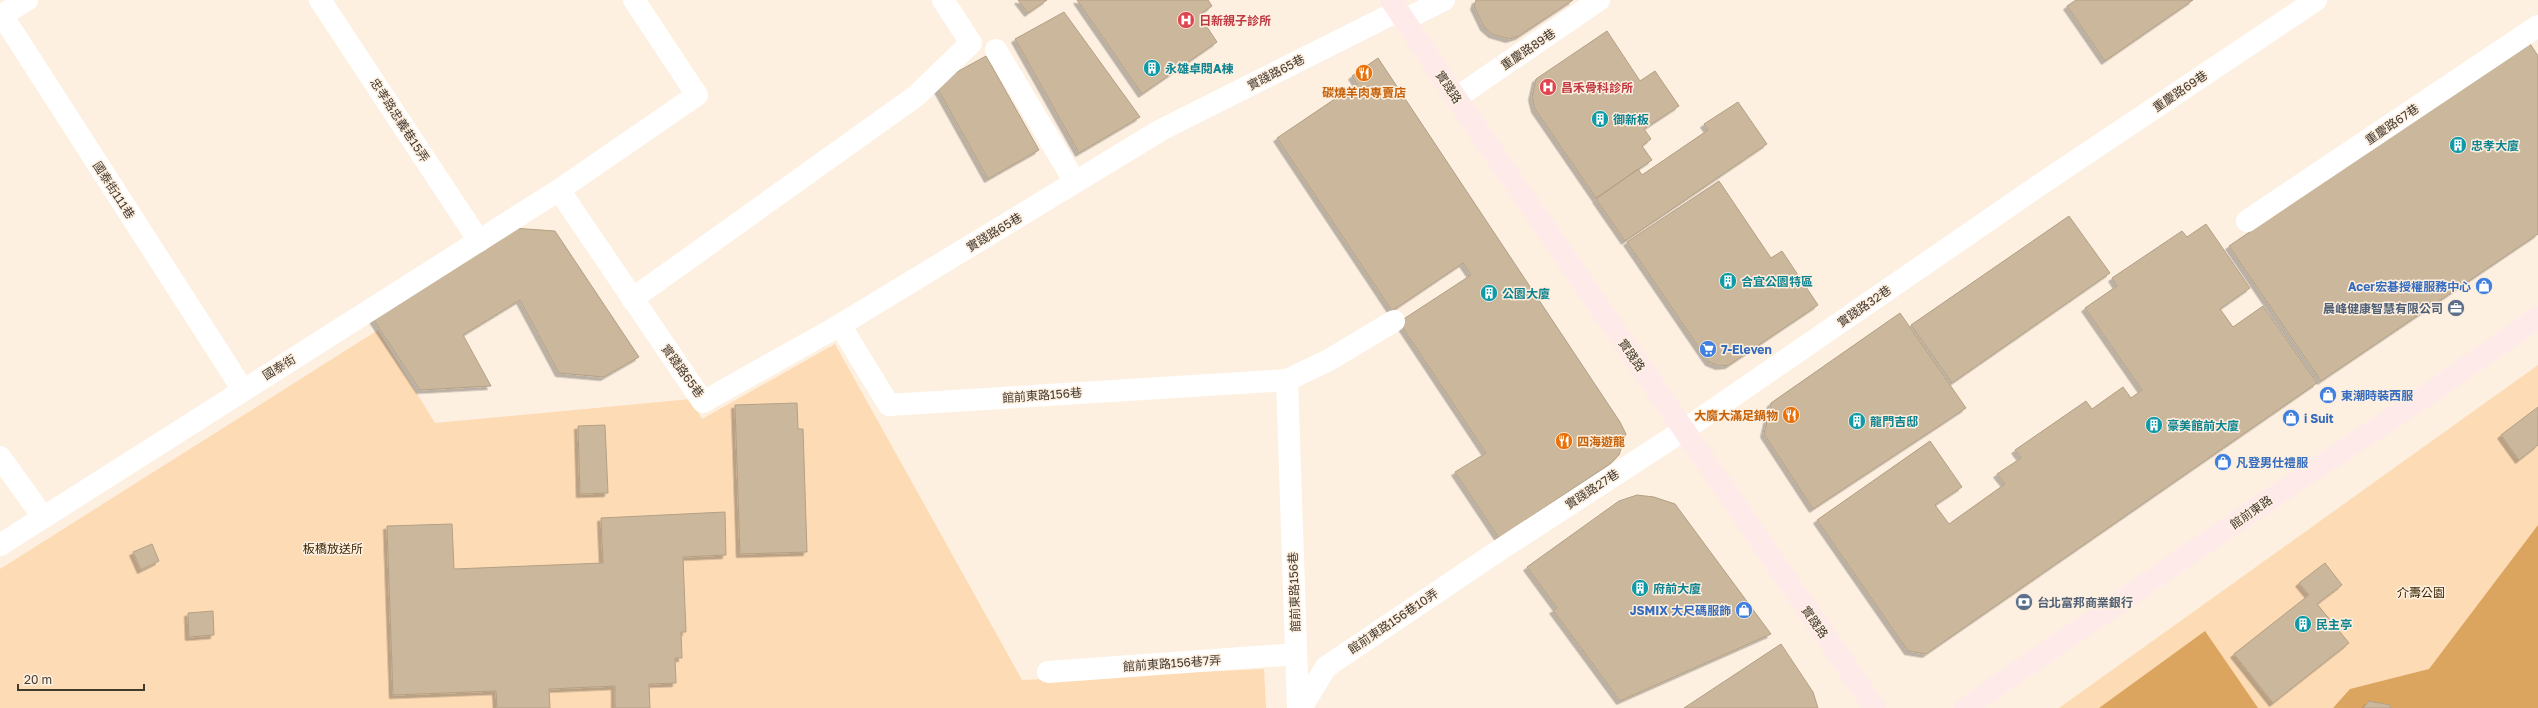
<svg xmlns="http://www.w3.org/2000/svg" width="2538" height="708" font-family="'Golos Text','Noto Sans TC',sans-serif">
	<defs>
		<filter id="shadow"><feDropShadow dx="-3.5" dy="3.5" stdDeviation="0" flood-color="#0004"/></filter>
	</defs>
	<rect width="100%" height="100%" fill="#fef0e0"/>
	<path fill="#fddbb4" d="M378 330 435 423 691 399 702 419 835 344 1022 680 1264 669 1266 708H0V569Z
		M2538 365V708H2059Z"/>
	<path fill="#dba55f" d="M2538 525V708H2333L2350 689 2429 669Z
		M2205 631 2258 708H2099Z"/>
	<path fill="#cbb79b" stroke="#b3a085" filter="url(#shadow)" d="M1018 0H1047L1028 13Z
		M1077 0H1208L1212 6 1199 15 1217 42 1142 94Z
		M1476 0H1573L1519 36 1509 39 1492 34 1484 27 1474 6Z
		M2076 0H2193L2105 61 2067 6Z
		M1064 12 1140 117 1079 153 1015 39Z
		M1607 31 1640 81 1655 71 1679 106 1644 129 1651 139 1642 146 1652 160 1596 198 1535 109 1532 97 1536 79Z
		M2529 42 2538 56V234L2321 381 2229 246Z
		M986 56 1039 150 988 179 935 84Z
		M1378 58 1620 422 1626 434 1619 455 1611 463 1499 538 1455 472 1486 453 1399 322 1471 275 1463 263 1392 311 1277 138 1357 84 1352 76Z
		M1738 102 1767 144 1625 241 1596 199 1638 169 1642 175 1708 130 1704 124Z
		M1719 181 1771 258 1782 251 1818 305 1729 365 1719 366 1709 362 1706 358 1627 242Z
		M2069 216 2110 273 1952 383 1911 325Z
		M2206 224 2250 288 2220 309 2233 327 2263 306 2317 383 1926 654 1908 651 1817 520 1930 441 1962 487 1935 505 1949 524 2005 484 1997 474 2021 458 2015 450 2086 401 2092 409 2123 387 2131 398 2142 390 2085 308 2117 286 2112 278 2182 231 2187 237Z
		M513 228 555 231 639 357 604 377 559 373 520 300 463 335 491 386 420 390 371 316Z
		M1900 313 1966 408 1813 509 1764 434 1771 403Z
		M797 403 798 429H803L807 552 740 554 735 405Z
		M2538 407V445L2519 460 2501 435Z
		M605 425 608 493 580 494 578 426Z
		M1637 495 1654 497 1675 504 1771 634 1620 701 1553 610 1557 608 1527 567 1619 501Z
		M725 512 726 555 683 557 686 632H681L682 658H675L676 683 649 684 650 708H615V686L549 689 550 708H497L496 691 393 695 387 526 452 524 454 569 603 563 601 518Z
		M152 544 159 561 141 570 133 552Z
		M2325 563 2342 585 2317 604 2349 643 2273 703 2234 654 2309 595 2299 583Z
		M213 611 214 635 189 637 188 613Z
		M1781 644 1813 692 1818 708H1684Z
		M2369 701 2390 705 2391 708H2363Z"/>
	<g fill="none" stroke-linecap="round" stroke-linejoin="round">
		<path stroke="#fff" stroke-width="22" d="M27 0 2 15 243 390
			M320 0 479 241
			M634 0 697 95 559 190 703 402 840 325 1161 130 1398 11
			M1404 20 1444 0
			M996 50 1075 182
			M1456 98 1599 0
			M2247 221 2538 26
			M632 299 916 96 971 43 943 0
			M840 325 889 405 1287 380 1298 708
			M1287 380 1329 360 1394 321
			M0 457 43 517
			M1048 672 1296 654
			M1301 708 1326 667 1501 549 1684 430 2044 182 2316 0"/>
		<path stroke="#fff" stroke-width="22" d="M0 545 559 190"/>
		<path stroke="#feeae8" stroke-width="22" d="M1391 0 1456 98 1875 708
			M1965 708 2280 492 2424 397 2538 317"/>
	</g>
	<defs>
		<symbol id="hospital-disc" viewBox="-11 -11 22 22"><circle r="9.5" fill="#e0444e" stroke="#fef0e0"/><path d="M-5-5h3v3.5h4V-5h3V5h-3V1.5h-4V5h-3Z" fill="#fff"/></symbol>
		<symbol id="building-disc" viewBox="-11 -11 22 22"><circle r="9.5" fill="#0f9aa8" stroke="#fef0e0"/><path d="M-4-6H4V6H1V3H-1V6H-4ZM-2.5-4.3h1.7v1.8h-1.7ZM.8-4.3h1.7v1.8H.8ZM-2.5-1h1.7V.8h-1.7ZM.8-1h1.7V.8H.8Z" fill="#fff"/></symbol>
		<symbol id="restaurant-disc" viewBox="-11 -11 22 22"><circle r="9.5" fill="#e8710a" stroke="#fef0e0"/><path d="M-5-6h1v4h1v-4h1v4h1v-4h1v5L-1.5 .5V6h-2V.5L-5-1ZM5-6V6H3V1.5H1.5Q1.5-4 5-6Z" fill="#fff"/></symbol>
		<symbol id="shop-disc" viewBox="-11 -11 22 22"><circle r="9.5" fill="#3f7fe0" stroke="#fef0e0"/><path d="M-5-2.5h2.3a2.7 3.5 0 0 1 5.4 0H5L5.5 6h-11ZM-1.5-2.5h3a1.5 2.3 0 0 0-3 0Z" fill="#fff"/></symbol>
		<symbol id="office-disc" viewBox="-11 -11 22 22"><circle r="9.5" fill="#5c6f8a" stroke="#fef0e0"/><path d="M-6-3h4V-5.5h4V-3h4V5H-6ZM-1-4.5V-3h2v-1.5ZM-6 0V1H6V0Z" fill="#fff"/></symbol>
		<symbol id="supermarket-disc" viewBox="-11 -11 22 22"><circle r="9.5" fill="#3f7fe0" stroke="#fef0e0"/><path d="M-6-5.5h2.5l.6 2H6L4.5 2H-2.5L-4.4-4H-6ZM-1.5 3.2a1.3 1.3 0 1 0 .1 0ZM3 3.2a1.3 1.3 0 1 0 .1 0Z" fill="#fff"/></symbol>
		<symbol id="bank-disc" viewBox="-11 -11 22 22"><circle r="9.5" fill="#5c6f8a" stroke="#fef0e0"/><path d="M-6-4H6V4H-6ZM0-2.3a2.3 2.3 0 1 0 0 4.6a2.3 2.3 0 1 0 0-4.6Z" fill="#fff"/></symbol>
	</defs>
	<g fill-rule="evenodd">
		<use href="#hospital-disc" x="1176" y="10" width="20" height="20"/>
		<use href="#building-disc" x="1142" y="58" width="20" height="20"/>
		<use href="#restaurant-disc" x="1354" y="63" width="20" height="20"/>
		<use href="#hospital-disc" x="1538" y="77" width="20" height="20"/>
		<use href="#building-disc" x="1590" y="109" width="20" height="20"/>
		<use href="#building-disc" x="2448" y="135" width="20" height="20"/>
		<use href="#building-disc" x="1718" y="271" width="20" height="20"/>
		<use href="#shop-disc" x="2474" y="276" width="20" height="20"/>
		<use href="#building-disc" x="1479" y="283" width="20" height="20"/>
		<use href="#office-disc" x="2446" y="298" width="20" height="20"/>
		<use href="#supermarket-disc" x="1698" y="339" width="20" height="20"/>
		<use href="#shop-disc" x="2318" y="385" width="20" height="20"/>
		<use href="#restaurant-disc" x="1781" y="405" width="20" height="20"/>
		<use href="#shop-disc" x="2281" y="408" width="20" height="20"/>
		<use href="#building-disc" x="1847" y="411" width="20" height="20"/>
		<use href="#building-disc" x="2144" y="415" width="20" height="20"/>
		<use href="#restaurant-disc" x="1554" y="431" width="20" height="20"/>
		<use href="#shop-disc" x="2213" y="452" width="20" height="20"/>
		<use href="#building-disc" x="1630" y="578" width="20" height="20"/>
		<use href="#bank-disc" x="2014" y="592" width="20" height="20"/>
		<use href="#shop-disc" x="1734" y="600" width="20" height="20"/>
		<use href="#building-disc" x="2293" y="614" width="20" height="20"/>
	</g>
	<g text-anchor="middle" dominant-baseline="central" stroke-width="3" stroke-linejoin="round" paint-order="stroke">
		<g font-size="12" font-weight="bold" fill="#be3a42" stroke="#fef0e0" text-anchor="start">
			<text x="1199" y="20">日新親子診所</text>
			<text x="1561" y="87">昌禾骨科診所</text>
		</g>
		<g font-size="12" fill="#42392f" stroke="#fef0e0">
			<text transform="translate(1528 49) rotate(-34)">重慶路89巷</text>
			<text transform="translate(1276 72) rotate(-27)">實踐路65巷</text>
			<text transform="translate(1449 87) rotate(56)">實踐路</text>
			<text transform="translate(2180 91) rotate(-34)">重慶路69巷</text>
			<text transform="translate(400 120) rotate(57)">忠孝路忠義巷15弄</text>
			<text transform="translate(2392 124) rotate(-34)">重慶路67巷</text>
			<text transform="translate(114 190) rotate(57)">國泰街111巷</text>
			<text transform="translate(994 232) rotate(-31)">實踐路65巷</text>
			<text transform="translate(1864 306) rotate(-35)">實踐路32巷</text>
			<text transform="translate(1632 355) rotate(55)">實踐路</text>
			<text transform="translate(279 367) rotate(-32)">國泰街</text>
			<text transform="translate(683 371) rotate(54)">實踐路65巷</text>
			<text transform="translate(1042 395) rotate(-4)">館前東路156巷</text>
			<text transform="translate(1592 489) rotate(-33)">實踐路27巷</text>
			<text transform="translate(2251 512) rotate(-35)">館前東路</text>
			<text transform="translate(1294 592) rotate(-92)">館前東路156巷</text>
			<text transform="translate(1393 621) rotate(-34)">館前東路156巷10弄</text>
			<text transform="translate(1815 622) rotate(55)">實踐路</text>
			<text transform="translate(1172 663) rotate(-4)">館前東路156巷7弄</text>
		</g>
		<g font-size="12" font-weight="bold" fill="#0d838f" stroke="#fef0e0" text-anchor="start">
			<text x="1165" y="68">永雄卓閱A棟</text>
			<text x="1613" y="119">御新板</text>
			<text x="2471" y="145">忠孝大廈</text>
			<text x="1741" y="281">合宜公園特區</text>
			<text x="1502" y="293">公園大廈</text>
			<text x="1870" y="421">龍門吉邸</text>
			<text x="2167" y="425">豪美館前大廈</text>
			<text x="1653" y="588">府前大廈</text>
			<text x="2316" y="624">民主亭</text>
		</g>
		<g font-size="12" font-weight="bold" fill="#c56008" stroke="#fef0e0">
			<text x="1364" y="92">碳燒羊肉專賣店</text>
			<text x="1778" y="415" text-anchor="end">大魔大滿足鍋物</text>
			<text x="1577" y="441" text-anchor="start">四海遊龍</text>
		</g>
		<g font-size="12" font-weight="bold" fill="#366cbe" stroke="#fef0e0" text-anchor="start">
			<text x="2471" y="286" text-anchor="end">Acer宏碁授權服務中心</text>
			<text x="1721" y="349">7-Eleven</text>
			<text x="2341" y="395">東潮時裝西服</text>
			<text x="2304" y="418">i Suit</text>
			<text x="2236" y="462">凡登男仕禮服</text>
			<text x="1731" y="610" text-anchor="end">JSMIX 大尺碼服飾</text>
		</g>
		<g font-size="12" font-weight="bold" fill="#4e5e75" stroke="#fef0e0" text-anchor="end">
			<text x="2443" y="308">晨峰健康智慧有限公司</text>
			<text x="2037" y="602" text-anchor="start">台北富邦商業銀行</text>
		</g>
		<g font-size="12" fill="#3b2505" stroke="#fef0e0">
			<text x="333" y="548">板橋放送所</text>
			<text x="2421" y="592">介壽公園</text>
		</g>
	</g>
	<path d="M18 684v6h126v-6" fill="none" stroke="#42392f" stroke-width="2"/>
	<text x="24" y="684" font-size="12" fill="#42392f" stroke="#fef0e0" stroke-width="3" paint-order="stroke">20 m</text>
</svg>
